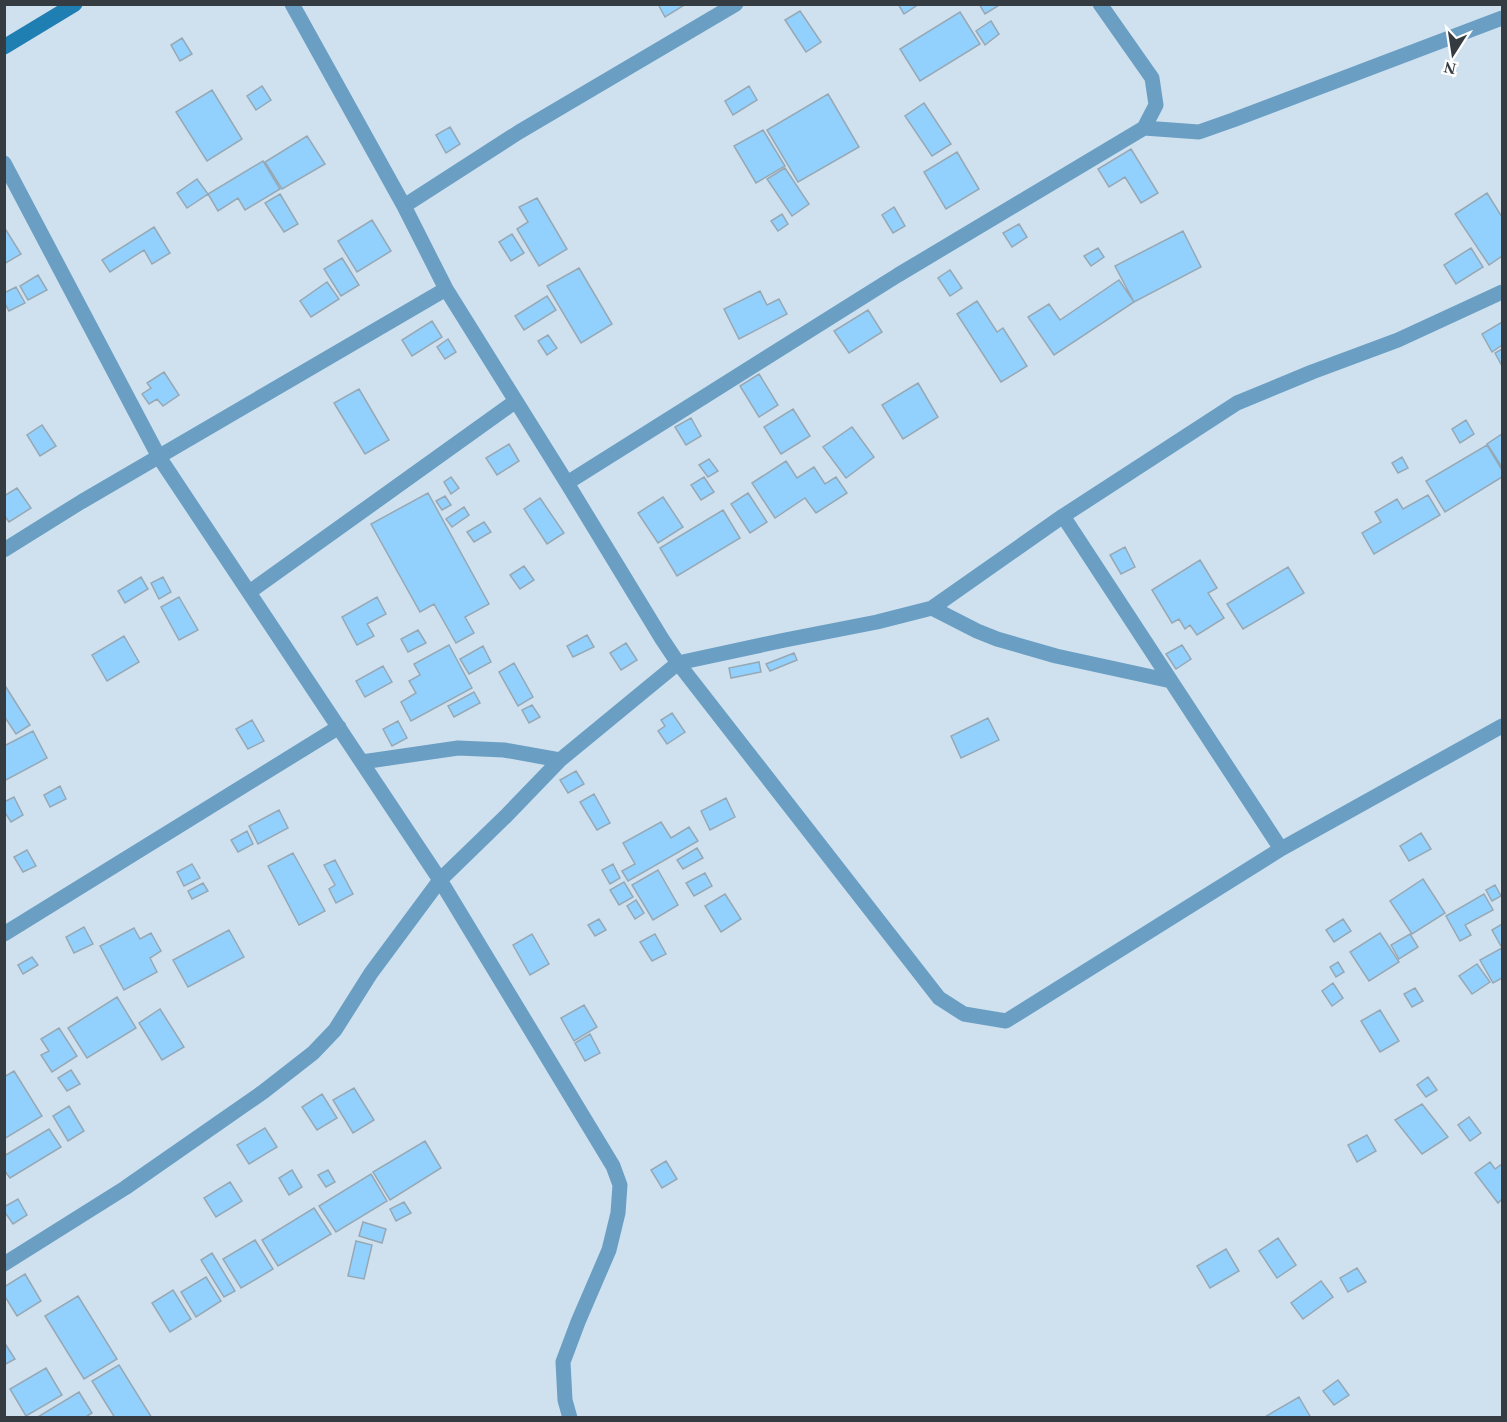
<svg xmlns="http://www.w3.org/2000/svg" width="1507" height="1422" font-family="Georgia,serif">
	<rect width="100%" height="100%" fill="#cfe1ef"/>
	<path fill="#92d1fd" stroke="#97a8b5" stroke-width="1.5" d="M658 4H686L665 17Z
		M898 4H919L904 14Z
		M979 4H1001L985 14Z
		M800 11 821 42 806 52 785 20Z
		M960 12 980 44 920 81 900 49Z
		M991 21 999 34 985 45 976 31Z
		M182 38 192 54 180 61 171 45Z
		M262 86 271 100 256 110 247 96Z
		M749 86 757 100 733 115 725 101Z
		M212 90 242 139 207 161 176 112Z
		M828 94 859 147 798 182 767 130Z
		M924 103 951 144 932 156 905 116Z
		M450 127 460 144 446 153 436 135Z
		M763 130 785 166 756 183 734 146Z
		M307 136 325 164 282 189 265 162Z
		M1131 149 1158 193 1141 203 1125 177 1109 187 1098 169Z
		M957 152 979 189 946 209 924 172Z
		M263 161 280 189 245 210 238 198 218 211 208 194Z
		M785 168 809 204 792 216 767 179Z
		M197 179 208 194 187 208 177 193Z
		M1487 193 1502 217V256L1489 265 1455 214Z
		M280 194 298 224 284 232 265 203Z
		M537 198 567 249 539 266 517 229 528 222 519 207Z
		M894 207 905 226 893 233 882 215Z
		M782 214 788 224 778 231 771 221Z
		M372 220 391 251 357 272 338 241Z
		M1019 224 1027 237 1012 247 1003 233Z
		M4 227 21 254 4 264Z
		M154 227 170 253 152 264 144 250 110 272 102 260Z
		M1183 231 1201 267 1134 302 1115 266Z
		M512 234 524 253 511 261 499 242Z
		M1098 248 1104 257 1091 266 1084 256Z
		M1471 248 1483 267 1456 284 1444 265Z
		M342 258 359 285 341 296 324 269Z
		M579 268 612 324 581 343 547 286Z
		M950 270 962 288 950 296 938 278Z
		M38 275 47 290 28 300 20 286Z
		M1119 280 1134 302 1054 355 1028 317 1049 304 1060 320Z
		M327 282 339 299 311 317 300 301Z
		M16 287 25 303 9 311 4 302V293Z
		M760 291 767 305 779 299 787 314 739 339 724 309Z
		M547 296 556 310 524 330 515 316Z
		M977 301 997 332 1003 328 1027 366 1001 382 957 314Z
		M868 310 882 332 849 353 834 331Z
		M432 321 442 337 412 356 402 340Z
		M1502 322V345L1492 352 1482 334Z
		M548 335 557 348 547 355 538 341Z
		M448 339 456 352 445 359 437 347Z
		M1502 349V366L1495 353Z
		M164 372 179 395 163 406 157 399 149 404 142 394 151 388 147 383Z
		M759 374 778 405 759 417 740 386Z
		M918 383 938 417 903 439 882 405Z
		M359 389 389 440 365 454 334 403Z
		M793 409 810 436 781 454 764 427Z
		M691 418 701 436 686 445 675 427Z
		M1466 420 1474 434 1460 443 1452 429Z
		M42 425 56 446 40 456 27 435Z
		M852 427 874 457 846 478 823 447Z
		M1502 434V467L1487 444Z
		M509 444 519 461 497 475 486 458Z
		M1487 445 1502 470V477L1445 512 1426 481Z
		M1402 457 1408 468 1398 473 1392 463Z
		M709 459 718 471 708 477 699 465Z
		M786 461 797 478 814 467 825 484 836 477 847 493 816 513 805 498 775 518 752 483Z
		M451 477 459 488 451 494 444 482Z
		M704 477 714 492 701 500 691 485Z
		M17 488 31 508 9 522 4 515V496Z
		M428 493 489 604 465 617 474 633 456 643 434 604 420 612 371 524Z
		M748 493 767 522 750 533 731 504Z
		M1428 495 1440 515 1374 554 1362 533 1381 522 1375 512 1397 499 1403 509Z
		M445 496 451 505 442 510 436 501Z
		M663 497 683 527 658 543 638 513Z
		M540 498 564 533 547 544 524 509Z
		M464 507 469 515 452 527 446 519Z
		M723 510 740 538 677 576 660 548Z
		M484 522 491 532 474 542 467 532Z
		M1125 547 1135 567 1121 574 1110 555Z
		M1200 560 1217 588 1208 593 1224 618 1197 635 1190 625 1185 629 1179 619 1172 623 1152 590Z
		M524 566 534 580 520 589 510 575Z
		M1288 567 1304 593 1243 629 1227 604Z
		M141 577 148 589 125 603 118 591Z
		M163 577 171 592 159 599 151 583Z
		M179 597 198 630 179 640 161 607Z
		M377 597 386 614 367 624 374 636 357 645 342 617Z
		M418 630 426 643 408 652 401 639Z
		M587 635 594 647 573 657 567 646Z
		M124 636 139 662 107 681 92 655Z
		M626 643 637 660 621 670 610 653Z
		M449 645 472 688 411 721 401 702 416 693 409 681 420 675 414 664Z
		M1182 645 1191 659 1176 669 1166 654Z
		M483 646 491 662 469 674 460 659Z
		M794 653 797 660 770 671 766 664Z
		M759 662 761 672 731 678 729 668Z
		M514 663 533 697 518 706 499 672Z
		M383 666 392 682 365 697 356 681Z
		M4 684 30 725 16 734 4 716Z
		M474 692 480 703 454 717 448 706Z
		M532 705 540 717 529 723 522 710Z
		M672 713 685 732 667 744 658 731 665 726 661 720Z
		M988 718 999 740 961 758 951 736Z
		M252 720 264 741 248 749 236 729Z
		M398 721 407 738 392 746 383 729Z
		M33 731 47 758 4 781V746Z
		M576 771 584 784 568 793 560 780Z
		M60 786 66 799 50 807 44 795Z
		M594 794 610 823 597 830 580 802Z
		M14 797 23 815 11 822 4 811V802Z
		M726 798 735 817 710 830 701 811Z
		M279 810 288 828 258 844 249 826Z
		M661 822 671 838 689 827 698 841 628 881 622 871 635 864 623 843Z
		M247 831 253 844 238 852 231 840Z
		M1421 833 1431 849 1409 861 1400 846Z
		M697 848 703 858 683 869 677 860Z
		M27 850 36 866 23 872 14 857Z
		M293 853 325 911 299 925 268 866Z
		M335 860 353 894 336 903 329 889 335 885 324 865Z
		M192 864 200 878 184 886 177 872Z
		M613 864 620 878 610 884 602 870Z
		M658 870 678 905 653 920 632 885Z
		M705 873 712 886 694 896 686 883Z
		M1423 879 1445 913 1412 934 1390 901Z
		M624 882 633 897 619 905 610 890Z
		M203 883 208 891 192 899 188 891Z
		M1495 885 1501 896 1492 901 1486 890Z
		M725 894 741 919 721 932 705 906Z
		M1484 894 1493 910 1465 925 1471 935 1460 941 1446 916Z
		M636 900 644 913 635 919 627 906Z
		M599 919 606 930 595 936 588 925Z
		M1343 919 1351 931 1334 942 1326 930Z
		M1502 924V978L1493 983 1480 960 1502 948 1492 930Z
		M84 927 93 944 74 953 66 937Z
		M134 928 140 939 151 933 161 951 150 958 157 972 124 990 100 946Z
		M229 930 244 957 188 987 173 960Z
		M1380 933 1399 962 1369 981 1350 952Z
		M532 934 549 964 530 975 513 945Z
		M655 934 666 954 652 961 640 942Z
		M1410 934 1418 947 1399 959 1391 945Z
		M32 957 38 965 23 974 18 965Z
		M1338 962 1344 972 1336 977 1330 967Z
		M1477 964 1490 982 1472 994 1459 976Z
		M1333 983 1343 998 1332 1006 1322 991Z
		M1415 988 1423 1001 1412 1007 1404 994Z
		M117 997 136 1028 87 1058 68 1028Z
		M584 1005 597 1027 574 1041 561 1018Z
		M160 1009 184 1047 162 1060 139 1023Z
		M1380 1010 1399 1041 1380 1052 1361 1021Z
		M59 1028 77 1056 52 1072 41 1055 49 1051 41 1039Z
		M590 1034 600 1053 585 1061 575 1043Z
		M71 1070 80 1084 67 1091 58 1078Z
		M14 1071 42 1116 4 1139V1077Z
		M1428 1077 1437 1090 1426 1097 1417 1085Z
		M354 1088 374 1120 353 1133 333 1100Z
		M322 1094 337 1118 317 1130 302 1107Z
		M1422 1104 1448 1137 1422 1154 1395 1120Z
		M69 1106 84 1131 68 1141 53 1116Z
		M1469 1117 1481 1133 1470 1141 1458 1125Z
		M265 1128 277 1147 249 1164 237 1145Z
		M49 1129 61 1147 10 1178 4 1170V1156Z
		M1367 1135 1376 1151 1357 1162 1348 1145Z
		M425 1141 441 1168 390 1200 373 1172Z
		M666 1161 677 1179 662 1188 651 1170Z
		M1490 1162 1495 1169 1502 1164V1199L1498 1203 1475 1173Z
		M292 1170 302 1187 289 1195 279 1178Z
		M328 1170 335 1182 326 1187 318 1175Z
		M371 1174 387 1201 336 1232 319 1206Z
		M230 1182 242 1201 216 1217 204 1198Z
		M18 1199 27 1215 13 1224 4 1211V1207Z
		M404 1202 411 1213 396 1221 390 1209Z
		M314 1208 331 1234 278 1266 262 1240Z
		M363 1222 386 1229 382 1243 359 1236Z
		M1278 1238 1296 1265 1277 1278 1259 1251Z
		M255 1240 273 1269 241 1288 223 1259Z
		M356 1241 372 1245 364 1279 348 1276Z
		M1226 1249 1239 1271 1210 1288 1197 1266Z
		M212 1253 235 1291 224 1297 201 1260Z
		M1357 1268 1366 1282 1348 1292 1340 1278Z
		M25 1274 41 1301 17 1316 4 1295V1287Z
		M206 1277 221 1301 196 1317 181 1292Z
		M1321 1281 1333 1297 1303 1319 1291 1303Z
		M173 1290 191 1319 170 1332 152 1303Z
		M78 1296 117 1359 84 1379 45 1316Z
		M4 1342 15 1359 4 1365Z
		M119 1365 152 1418H115L92 1381Z
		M46 1368 62 1395 26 1416 10 1389Z
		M1338 1380 1349 1395 1334 1405 1323 1391Z
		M79 1392 92 1413 84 1418H36Z
		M1299 1397 1311 1418H1263Z"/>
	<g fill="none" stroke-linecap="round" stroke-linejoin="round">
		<path stroke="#6a9fc3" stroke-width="15" d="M292 4 404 206 446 289 567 483 662 639 678 663 939 998 964 1014 1006 1021 1281 849
			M1144 128 1199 132 1233 120 1502 18
			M4 163 159 457 440 880 613 1166 620 1185 618 1213 609 1250 578 1322 563 1362 565 1400 570 1418
			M404 206 519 132 736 4
			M567 483 898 275 1144 128 1156 105 1152 78 1100 4
			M1063 516 1281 849 1502 726
			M4 550 81 502 446 289
			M255 588 516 401
			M932 608 977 631 997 639 1056 656 1171 681
			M362 762 458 748 504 750 560 760
			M4 934 339 727
			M4 1264 125 1188 263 1092 313 1053 335 1030 371 973 440 880 505 817 560 760 678 663 785 640 877 622 932 608 1063 516 1237 403 1312 372 1398 340 1502 292"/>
		<path stroke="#1f7eb2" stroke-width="15" d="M4 47 75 4"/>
	</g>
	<rect width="1507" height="1422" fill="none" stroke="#343b41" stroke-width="12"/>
	<g transform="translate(1453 54) rotate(192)" stroke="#ffffff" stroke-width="4.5" paint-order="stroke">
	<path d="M0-4.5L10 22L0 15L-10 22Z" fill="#343b41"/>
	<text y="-9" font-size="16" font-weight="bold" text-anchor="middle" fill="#343b41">N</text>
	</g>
</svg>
